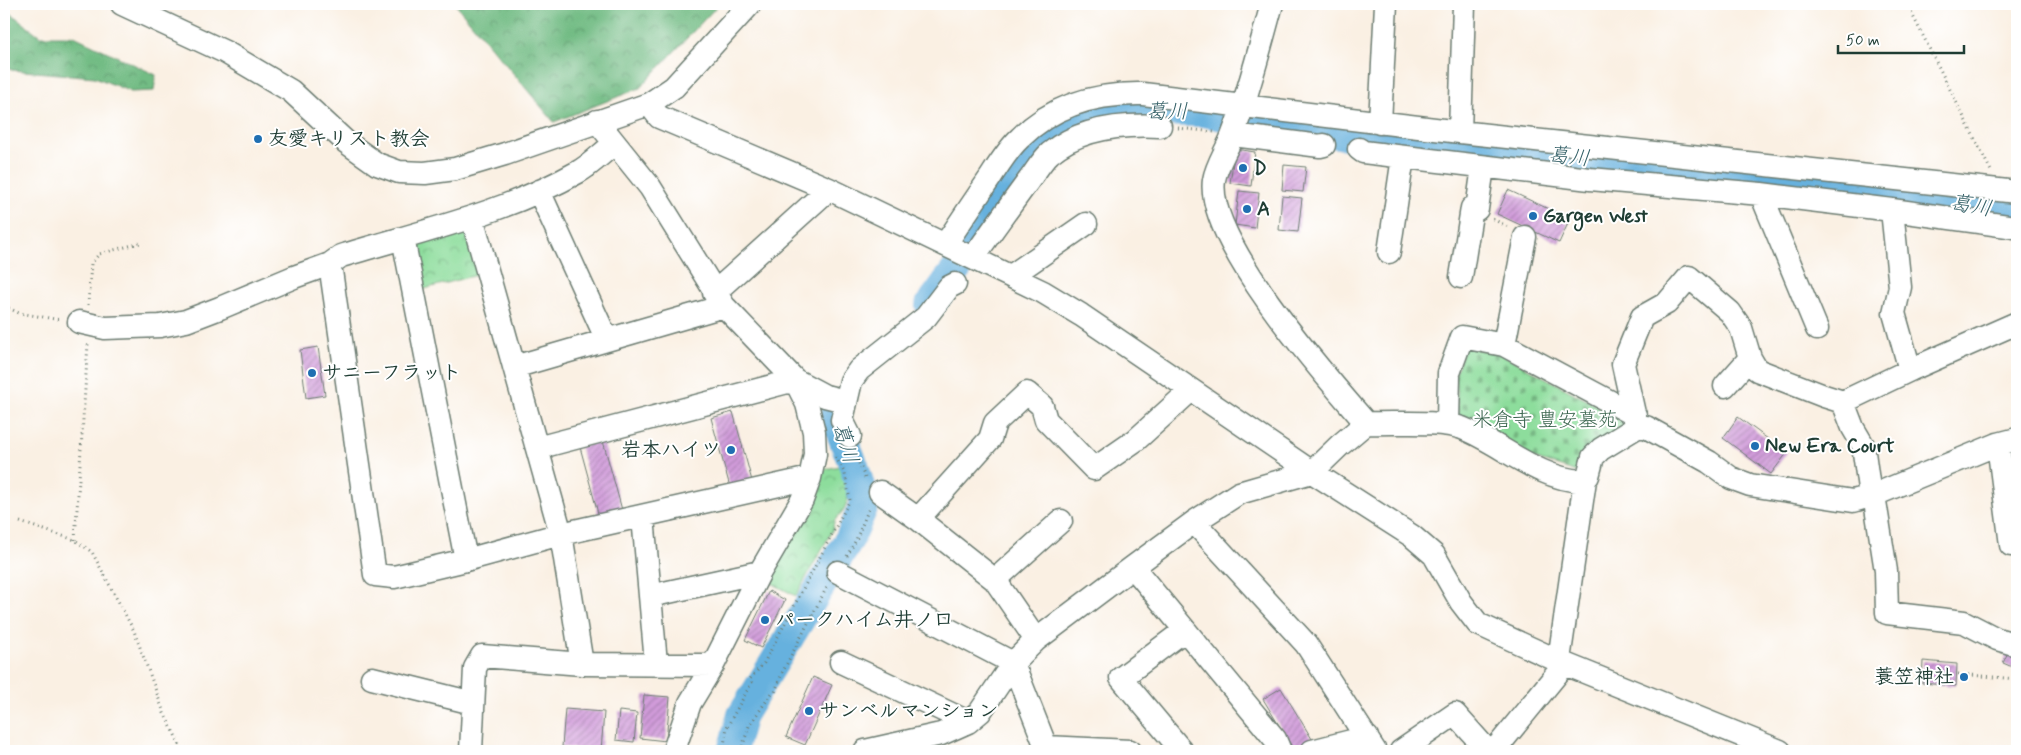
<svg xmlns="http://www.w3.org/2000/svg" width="2021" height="755" font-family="Mynerve,'Klee One',sans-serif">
	<defs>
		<pattern id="forest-crowns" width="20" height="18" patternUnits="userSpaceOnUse" patternTransform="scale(1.25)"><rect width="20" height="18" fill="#72bc84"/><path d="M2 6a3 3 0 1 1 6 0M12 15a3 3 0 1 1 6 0" fill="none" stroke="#5d9a6d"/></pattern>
		<pattern id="cemetery-stones" width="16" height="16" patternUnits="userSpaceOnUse" patternTransform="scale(1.25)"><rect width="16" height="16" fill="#8ddd9c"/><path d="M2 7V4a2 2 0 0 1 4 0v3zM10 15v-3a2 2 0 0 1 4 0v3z" fill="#73b480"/></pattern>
		<pattern id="park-crowns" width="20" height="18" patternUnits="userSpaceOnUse" patternTransform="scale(1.25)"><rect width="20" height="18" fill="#8ddd9c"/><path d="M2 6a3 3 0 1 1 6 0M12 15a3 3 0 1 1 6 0" fill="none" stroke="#73b480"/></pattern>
		<pattern id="building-hatch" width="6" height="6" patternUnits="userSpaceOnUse" patternTransform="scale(1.25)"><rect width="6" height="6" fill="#d19bda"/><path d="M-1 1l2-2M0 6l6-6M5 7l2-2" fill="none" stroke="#a980b2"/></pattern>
	</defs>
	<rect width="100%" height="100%" fill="#fff"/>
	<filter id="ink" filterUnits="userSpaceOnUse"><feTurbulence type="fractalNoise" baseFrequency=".02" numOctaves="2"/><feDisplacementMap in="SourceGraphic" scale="10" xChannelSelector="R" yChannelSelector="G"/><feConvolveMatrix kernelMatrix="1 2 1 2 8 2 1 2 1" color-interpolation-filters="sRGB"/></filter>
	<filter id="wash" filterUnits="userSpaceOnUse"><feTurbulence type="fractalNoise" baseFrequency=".0096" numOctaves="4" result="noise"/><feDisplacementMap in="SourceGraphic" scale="20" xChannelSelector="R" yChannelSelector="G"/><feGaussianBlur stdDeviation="1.12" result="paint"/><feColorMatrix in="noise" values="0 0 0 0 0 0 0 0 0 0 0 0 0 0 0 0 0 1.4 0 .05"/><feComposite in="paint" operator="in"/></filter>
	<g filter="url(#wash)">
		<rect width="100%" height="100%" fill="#faf0e3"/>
		<path fill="url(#forest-crowns)" stroke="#487c5c" d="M455 4H719L640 88 554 122Z
			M4 8 40 36H74L156 75 154 91 131 92 95 77 11 70 4 62Z"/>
		<path fill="url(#cemetery-stones)" stroke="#568d68" d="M1465 347 1501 354 1625 421 1624 427 1577 472 1527 456 1459 420 1455 375Z"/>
		<path fill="url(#park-crowns)" stroke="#568d68" d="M468 230 480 274 417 291 414 240Z
			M839 466C846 480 853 497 842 512 837 518 833 520 833 529L796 596 764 579 817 471Z"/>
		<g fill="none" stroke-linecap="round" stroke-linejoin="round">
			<path stroke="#66b1de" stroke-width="30" d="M930 305 958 267 982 224 1022 167 1052 136 1080 120 1101 114 1147 111 1204 112 1265 125 1321 132 1726 175 1853 186 2017 213
				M732 751 742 715 850 538 865 503 854 466 835 418 837 407"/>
		</g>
		<g id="blocks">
			<path fill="url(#building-hatch)" d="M1235 149 1255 152 1251 186 1230 183Z
				M1284 165 1306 167 1303 192 1282 190Z
				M1508 190 1570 219 1559 243 1497 214Z
				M1239 191 1259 193 1255 228 1235 225Z
				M1282 196 1302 198 1298 232 1279 230Z
				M318 347 325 395 306 398 300 350Z
				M733 412 752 481 730 487 711 418Z
				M1738 417 1787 453 1771 474 1723 438Z
				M603 441 622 510 599 517 580 447Z
				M769 591 785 600 761 648 745 640Z
				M2010 648 2017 652V669L2003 663Z
				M1923 661 1957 664 1956 686 1922 683Z
				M813 677 832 685 805 745 786 737Z
				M1281 688 1312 739 1294 750 1263 699Z
				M644 695 670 697 666 741 640 738Z
				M565 709 604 712 601 751 562 747Z
				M619 711 637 713 634 742 616 740Z"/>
		</g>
	</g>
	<g filter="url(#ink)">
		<use href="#blocks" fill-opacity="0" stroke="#6c7c71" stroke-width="1"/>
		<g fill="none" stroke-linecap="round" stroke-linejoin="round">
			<defs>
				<path id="minor" d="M122 4 225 52 291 91 346 142 377 164 399 172 425 173 455 169 505 154 649 104 674 87 750 4
					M1272 4C1260 47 1249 92 1233 134 1228 148 1216 166 1214 180 1205 240 1326 377 1366 423
					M649 104 659 117 829 189 1043 292 1081 315 1312 472 1412 536 1434 555 1461 602 1478 624 1565 664 1780 751
					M597 121 650 187 724 306 795 380 807 404 814 432 815 454 810 478 802 500 760 572 713 665 690 703 675 747V751
					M1380 123 1386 4
					M1460 132 1464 4
					M1233 135 1320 146 1324 145
					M1359 149 1363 152 1590 179 1761 194 1892 210 2015 227
					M539 191 607 340
					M1761 194 1817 329
					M1892 210 1900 287 1894 313 1910 370
					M472 217 561 534 582 664
					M403 238 466 560
					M945 245C960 222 975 200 990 178 999 164 1008 149 1020 138 1054 104 1097 93 1143 94L1460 132 2017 192
					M1389 252 1403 157
					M973 258C991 232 1010 206 1029 180 1036 171 1042 160 1050 153 1080 128 1123 124 1160 126
					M330 264 375 575 394 577 466 560 561 534 810 478
					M1011 276 1086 224
					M1461 277 1472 208 1477 209 1483 167
					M714 293 829 189
					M79 322 105 328 160 326 186 321 220 308 294 277 330 264 341 256C420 232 505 213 578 172 591 165 602 153 614 144
					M1504 345 1525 237
					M514 367 724 306
					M1725 386 1750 358
					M1843 402 1853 428 1863 445 1870 496
					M1448 424 1449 373 1462 337 1504 345 1635 415
					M1637 427 1623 364 1642 317 1667 303 1689 277 1730 312 1741 328 1750 358 1757 370 1824 396 1843 402 1910 370 2017 323
					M850 436 842 420 851 381 859 370 926 317 949 287 955 284
					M1998 444 2011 545
					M537 448 795 380 825 396 845 401
					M880 492 918 519 995 580 1036 640
					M1874 495 1886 571 1887 613 1964 622 1997 639 2017 645
					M643 517 656 663
					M918 519 990 439 995 423 1027 393 1042 406 1046 420 1094 469 1136 440 1191 390
					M1194 522 1306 644 1375 751
					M1133 567 1275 739 1280 751
					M838 572 1013 663 1046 747 1130 751
					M995 580 1061 521
					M650 596 760 572
					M1559 660 1585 480
					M841 662 968 722
					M372 678 473 703
					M471 751 475 668 482 656 582 664 713 665
					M865 751 941 734 968 722 980 712 1013 663 1036 640 1133 567 1194 522 1239 493 1312 472 1340 445 1366 423C1391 424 1440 420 1462 428 1501 443 1537 479 1582 481L1588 476 1593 457 1601 449 1637 427H1646L1709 462 1731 478 1750 485 1853 501 1874 495 1998 444 2017 439
					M1182 751 1121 678 1185 630
					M1312 751 1367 737
					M1401 751 1455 714 1488 751
					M1494 751 1565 664"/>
			</defs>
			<use href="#minor" stroke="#6c7c71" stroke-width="25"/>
			<path stroke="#6c7c71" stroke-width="3" stroke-dasharray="1 4" stroke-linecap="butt" d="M1907 4 1991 171
				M1178 128 1214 132
				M1493 219 1510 228
				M88 305 91 264 99 254 140 243
				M4 306 19 313 61 320
				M855 454 866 480
				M20 522 75 540 92 552 134 631 164 713 183 751
				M75 540 88 344
				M847 556 856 540 869 508
				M1958 674 2017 679
				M723 751 727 727 752 682 750 679 764 663 850 500 845 474 834 454
				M741 751 749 726 772 693 775 692 782 673 827 587"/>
			<use href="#minor" stroke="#fff" stroke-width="22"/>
		</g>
	</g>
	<g fill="#1f6fb2" stroke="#fff" stroke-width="2">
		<circle cx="258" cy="139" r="5"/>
		<circle cx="1243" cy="168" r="5"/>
		<circle cx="1247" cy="209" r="5"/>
		<circle cx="1533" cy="216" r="5"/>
		<circle cx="312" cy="373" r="5"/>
		<circle cx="1755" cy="446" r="5"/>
		<circle cx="731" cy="450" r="5"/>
		<circle cx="765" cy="620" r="5"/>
		<circle cx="1964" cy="677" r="5"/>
		<circle cx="809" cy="711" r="5"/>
	</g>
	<g text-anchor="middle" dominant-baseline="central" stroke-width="4" stroke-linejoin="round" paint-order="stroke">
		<g font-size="20" font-weight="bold" fill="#1f3d34" stroke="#fff" text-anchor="start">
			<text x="268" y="139">友愛キリスト教会</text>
			<text x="1253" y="168">D</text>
			<text x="1257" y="209">A</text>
			<text x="1543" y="216">Gargen West</text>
			<text x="322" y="373">サニーフラット</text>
			<text x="1765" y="446">New Era Court</text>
			<text x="721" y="450" text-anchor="end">岩本ハイツ</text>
			<text x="775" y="620">パークハイム井ノ口</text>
			<text x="1954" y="677" text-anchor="end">蓑笠神社</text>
			<text x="819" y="711">サンベルマンション</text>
		</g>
		<g font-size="20" fill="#3a654e" stroke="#fff">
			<text x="1545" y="420">米倉寺 豊安墓苑</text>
		</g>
		<g font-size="21" font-style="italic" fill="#346067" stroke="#fff">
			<text x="1167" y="112">葛川</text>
			<text transform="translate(1569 157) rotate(6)">葛川</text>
			<text transform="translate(1971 206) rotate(10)">葛川</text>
			<text transform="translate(845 443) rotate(73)">葛川</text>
		</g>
	</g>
	<rect width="2021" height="755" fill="none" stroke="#fff" stroke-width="20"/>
	<path d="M1838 45v8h126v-8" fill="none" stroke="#1f3d34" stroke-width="2.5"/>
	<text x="1846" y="45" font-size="15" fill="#1f3d34" stroke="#ffffff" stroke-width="4" paint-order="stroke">50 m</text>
</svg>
